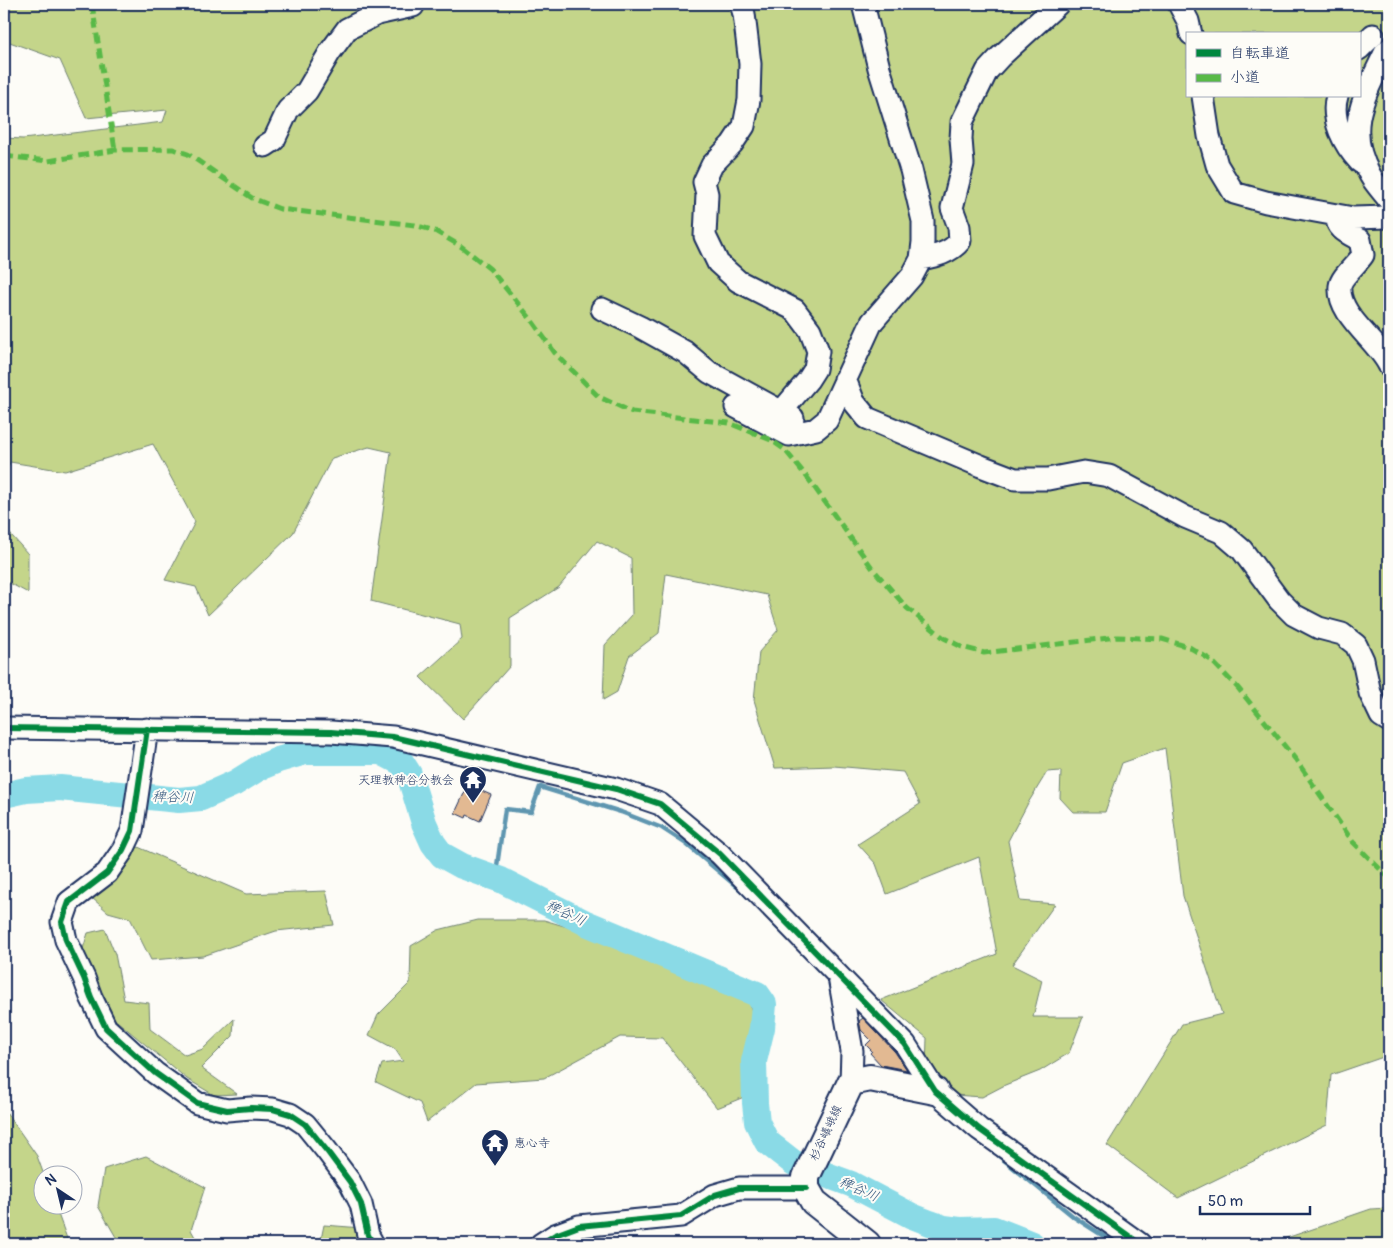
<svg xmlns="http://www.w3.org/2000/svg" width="1393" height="1248" font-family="Pangolin,'Klee One',sans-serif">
	<rect width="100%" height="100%" fill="#fdfcf7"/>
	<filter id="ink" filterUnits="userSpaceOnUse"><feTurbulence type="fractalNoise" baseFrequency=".02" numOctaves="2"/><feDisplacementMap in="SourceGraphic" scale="10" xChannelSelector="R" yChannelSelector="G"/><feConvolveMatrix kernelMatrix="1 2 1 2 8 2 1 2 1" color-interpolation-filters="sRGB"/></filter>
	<g filter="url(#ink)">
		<path fill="#c4d58a" stroke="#708274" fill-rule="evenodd" d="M4 4H1389V1055L1331 1075 1327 1125 1178 1198 1107 1145 1182 1024 1222 1014 1183 896 1165 748 1122 763 1105 812H1073L1060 798 1061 771 1047 772 1028 803 1008 841 1020 901 1055 904 1012 965 1042 980 1033 1017H1083L1069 1053 1040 1071 1005 1085 982 1097 954 1095 926 1069 927 1038 881 1000 997 954 979 857 887 894 876 864 858 844 920 804 903 772 834 766 775 768 754 700 759 652 778 630 767 595 666 574 659 633 629 656 617 692 603 700 605 645 632 615 631 558 597 541 559 587 510 618V666L463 719 420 677 462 639 460 624 371 601 391 452 369 447 332 458 293 533 208 615 196 587 165 580 195 522 153 444 65 471 10 462 4 477V138L23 139 163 122 167 110 86 118 60 60 4 40ZM1187 34H1359V96H1187Z
			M4 527 28 554V593L4 580Z
			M138 847 246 894 326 891 334 925 276 931 203 956 151 960 130 918 108 912 92 898Z
			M478 920H544L584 932 684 970 747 990 757 1035 744 1097 717 1108 662 1038 620 1037 544 1078 476 1083 427 1122 420 1103 376 1082 382 1064 403 1061 395 1049 369 1035 378 1015 410 983 411 946 438 930Z
			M105 929 115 954 124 1000 149 1003 150 1029 185 1055 203 1049 234 1019 233 1036 201 1068 237 1094 214 1095 187 1079 106 1012 81 955 88 933Z
			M4 1109 37 1156 44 1175 42 1176V1206H55L69 1244H4Z
			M146 1156 205 1187 191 1230 199 1244H120L98 1206 104 1169Z
			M1389 1208V1244H1269L1371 1209Z
			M324 1225 362 1228 368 1244H320Z"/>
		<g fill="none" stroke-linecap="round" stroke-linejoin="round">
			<path stroke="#5e96b0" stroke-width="4.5" d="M492 877 497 866 505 809 531 812 540 787 621 812 662 828 685 843 742 891
				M999 1156 1074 1217 1116 1244"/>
			<path stroke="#8adae6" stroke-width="26" d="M4 795 26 790 60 788 179 800 201 798 235 783 259 768 278 760 305 752H381L402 763 409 774 424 823 433 843 442 855 462 866 501 880 586 923 757 994 764 1004 762 1028 754 1061 755 1103 757 1122 767 1142 794 1163 851 1184 912 1216 930 1223 944 1228 960 1230 994 1229 1032 1244"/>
		</g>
		<path fill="#e2b992" stroke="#1b2f5e" d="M468 785 491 795 480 821 467 815 466 818 455 813Z
			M863 1018 895 1052 907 1070 881 1065 870 1053 872 1051 866 1045 871 1040 861 1030 859 1021Z"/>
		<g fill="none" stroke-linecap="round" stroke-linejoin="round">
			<defs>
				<path id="minor" d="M741 4 744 14 750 64 749 100 744 126 732 144 712 165 704 182 707 194 705 236 718 263 738 281 795 310 810 330 818 351 815 369 808 380 781 412
					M1179 4 1188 21 1191 34
					M1359 49 1373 35
					M1389 49 1385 53C1364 97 1344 128 1370 175 1375 184 1383 192 1389 200
					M1203 96 1209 136 1217 165 1234 193 1266 202 1353 218 1389 217
					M1337 96C1330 119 1344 145 1360 162
					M265 146 274 140 288 110 307 91 330 52 347 29 377 14 413 6 414 4
					M1337 215C1335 229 1349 234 1360 240L1363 255C1357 264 1341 277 1340 286 1337 315 1377 340 1389 365
					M921 259C936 256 950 253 960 241L959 227 952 208 963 164 961 139 962 122 987 71 1000 57 1058 4
					M602 309 640 327 685 352 709 372 793 418
					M845 379 854 402 867 418 981 466 1015 479H1048L1084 472 1109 476 1185 517 1221 532 1242 550 1279 600 1294 615 1319 628 1342 634 1356 645 1363 660 1370 693 1381 716 1389 721
					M736 407 789 435 816 429 827 420 872 322 912 276 921 259 923 242V221L911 170 879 68 863 4
					M4 728 331 732 393 737 616 789 660 804 720 854 905 1044 935 1091 979 1129 1140 1244
					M147 729 132 831 123 850 107 873 69 902 62 922 66 940 84 978 91 997 106 1028 155 1073 197 1103 227 1110 251 1108 273 1109 290 1114 305 1124 327 1151 350 1182 361 1204 368 1235 373 1244
					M839 977 852 1051 851 1082
					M541 1244 555 1235 579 1226 681 1216 715 1195 739 1188H806"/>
				<path id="major" d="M867 1244 814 1202 806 1188V1177L851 1082 870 1078 935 1091"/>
			</defs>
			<use href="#minor" stroke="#1b2f5e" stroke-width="25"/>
			<use href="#major" stroke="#1b2f5e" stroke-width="30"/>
			<use href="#minor" stroke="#fdfcf7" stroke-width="21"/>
			<use href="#major" stroke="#fdfcf7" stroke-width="26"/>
			<path stroke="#58b947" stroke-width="5" stroke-dasharray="10 5" stroke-linecap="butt" d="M92 4 115 150
				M4 156 48 161 115 150 173 149 188 154 252 198 280 209 415 225 435 231 462 247 490 269 530 318 555 353 599 397 632 412 729 423 771 440 785 450 807 477 873 569 907 608 944 638 962 647 984 653 1117 637 1162 639 1189 647 1211 660 1238 688 1296 760 1353 842 1389 878"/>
			<defs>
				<path id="cycleway" d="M4 728 331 732 393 737 616 789 660 804 720 854 905 1044 935 1091 979 1129 1140 1244
					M147 729 132 831 123 850 107 873 69 902 62 922 66 940 84 978 91 997 106 1028 155 1073 197 1103 227 1110 251 1108 273 1109 290 1114 305 1124 327 1151 350 1182 361 1204 368 1235 373 1244
					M541 1244 555 1235 579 1226 681 1216 715 1195 739 1188H806"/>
			</defs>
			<use href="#cycleway" stroke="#fdfcf7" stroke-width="9"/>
			<use href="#cycleway" stroke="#00873e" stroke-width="6"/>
		</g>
	</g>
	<defs>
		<symbol id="temple-pin" viewBox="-11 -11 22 30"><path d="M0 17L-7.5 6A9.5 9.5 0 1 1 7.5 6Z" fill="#1b2f5e" stroke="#fdfcf7"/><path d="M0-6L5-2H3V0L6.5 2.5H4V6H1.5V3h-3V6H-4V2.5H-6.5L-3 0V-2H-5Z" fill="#fff"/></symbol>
	</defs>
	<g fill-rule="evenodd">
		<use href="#temple-pin" x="457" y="764" width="32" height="43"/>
		<use href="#temple-pin" x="479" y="1127" width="32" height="43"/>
	</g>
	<g text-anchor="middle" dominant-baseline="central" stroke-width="4" stroke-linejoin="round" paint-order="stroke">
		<g font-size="12" fill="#1b2f5e" stroke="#fdfcf7" text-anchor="end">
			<text x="454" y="780">天理教稗谷分教会</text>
			<text x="514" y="1143" text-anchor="start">惠心寺</text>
		</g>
		<g font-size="12" fill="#1b2f5e" stroke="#fdfcf7">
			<text transform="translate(826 1133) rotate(-65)">杉谷嶬峨線</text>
		</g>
		<g font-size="14" font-style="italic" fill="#375a80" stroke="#fdfcf7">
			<text transform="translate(173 797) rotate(2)">稗谷川</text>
			<text transform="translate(566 913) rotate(25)">稗谷川</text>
			<text transform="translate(859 1189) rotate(24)">稗谷川</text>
		</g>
	</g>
	<rect width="1393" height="1248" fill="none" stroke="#fdfcf7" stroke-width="20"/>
	<rect x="10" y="10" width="1373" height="1228" fill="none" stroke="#1b2f5e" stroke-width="2" filter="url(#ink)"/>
	<rect x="1186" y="32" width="175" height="65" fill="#fdfcf7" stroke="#a3aaba"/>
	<rect x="1196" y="49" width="25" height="8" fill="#00873e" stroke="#a3aaba"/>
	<text x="1230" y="58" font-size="15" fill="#1b2f5e">自転車道</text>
	<rect x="1196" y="74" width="25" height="8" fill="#58b947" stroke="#a3aaba"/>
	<text x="1230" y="82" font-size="15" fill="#1b2f5e">小道</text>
	<g transform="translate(58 1190) rotate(325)"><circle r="24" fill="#fdfcf7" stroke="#a3aaba"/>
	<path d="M0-4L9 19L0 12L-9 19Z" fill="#1b2f5e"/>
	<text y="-8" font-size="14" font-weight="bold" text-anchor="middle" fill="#1b2f5e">N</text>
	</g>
	<path d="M1200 1206v8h110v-8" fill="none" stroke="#1b2f5e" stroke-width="2.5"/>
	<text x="1208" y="1206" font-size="15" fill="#1b2f5e" stroke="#fdfcf7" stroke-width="4" paint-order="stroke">50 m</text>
</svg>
